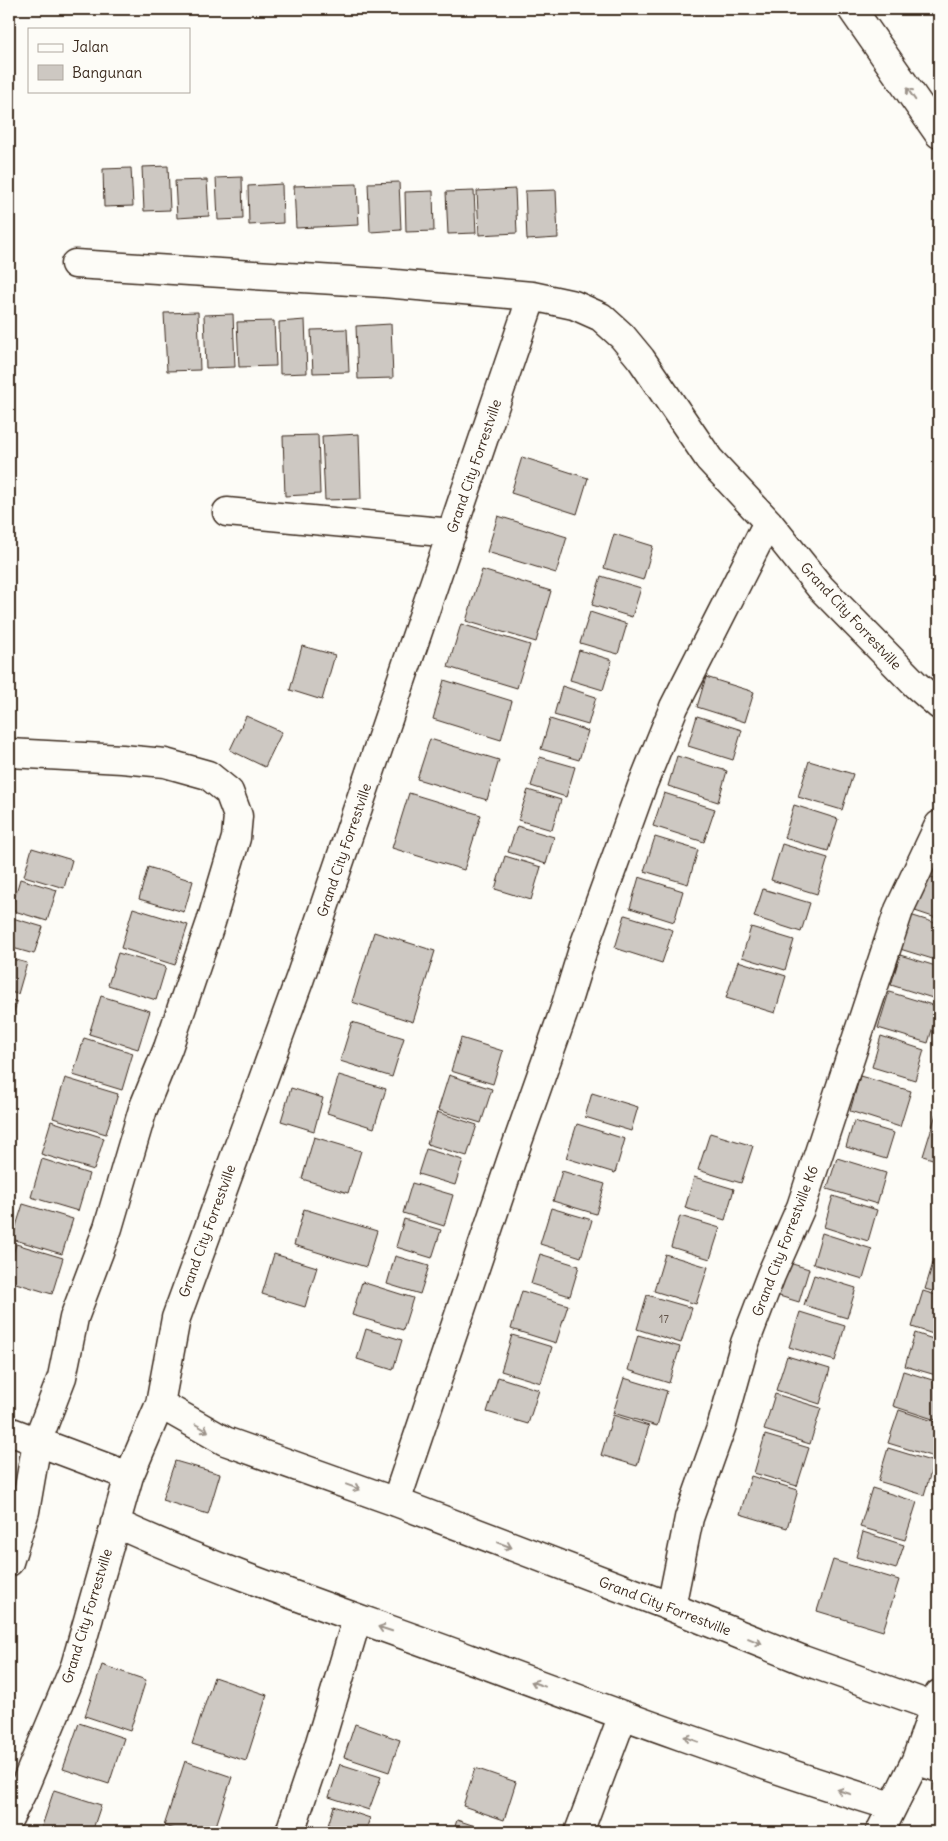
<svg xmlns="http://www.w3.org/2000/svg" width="948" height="1841" font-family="Delius,sans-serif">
	<rect width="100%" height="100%" fill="#fdfcf7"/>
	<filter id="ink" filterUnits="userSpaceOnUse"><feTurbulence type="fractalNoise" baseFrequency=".02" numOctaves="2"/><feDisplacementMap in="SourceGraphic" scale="10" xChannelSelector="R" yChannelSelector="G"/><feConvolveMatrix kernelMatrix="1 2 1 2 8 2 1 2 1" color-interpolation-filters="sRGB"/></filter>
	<g filter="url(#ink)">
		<path fill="#cdc8c2" stroke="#3b2a1e" d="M168 166 170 210 144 211 142 167Z
			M131 168 133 206 104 207 103 169Z
			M242 177 243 219 218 220 216 178Z
			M207 180 209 216 177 218 175 181Z
			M399 182 401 230 370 232 368 183Z
			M282 184 283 223 249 225 248 186Z
			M357 184 359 225 296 228 294 186Z
			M515 189 517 233 479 235 477 191Z
			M556 190 558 238 527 240 525 191Z
			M433 191 434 231 406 232 405 192Z
			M474 191 476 233 448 234 446 192Z
			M198 312 200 370 167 371 164 313Z
			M233 314 235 367 206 368 204 315Z
			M305 320 307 373 280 374 279 322Z
			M274 321 276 366 239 367 237 322Z
			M391 324 393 378 358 379 356 326Z
			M347 329 349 372 313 373 311 330Z
			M359 434 361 499 325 500 322 436Z
			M318 435 320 494 285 496 283 436Z
			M522 457 588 478 577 514 511 493Z
			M498 516 567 537 556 573 487 552Z
			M614 534 653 546 643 580 604 568Z
			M482 570 551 591 536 642 466 621Z
			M601 576 641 588 632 617 592 605Z
			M590 612 627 624 618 654 580 643Z
			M461 624 530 645 517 688 448 667Z
			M302 646 335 655 322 700 290 690Z
			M579 650 612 660 603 690 570 680Z
			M706 677 754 692 745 722 697 707Z
			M444 680 512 701 501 740 433 719Z
			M562 686 596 697 588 725 554 715Z
			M246 716 282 732 265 767 230 750Z
			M697 716 742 730 733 760 688 746Z
			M550 719 588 731 579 760 541 749Z
			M430 739 499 760 487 800 417 779Z
			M677 756 727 771 718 802 668 786Z
			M540 757 575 767 566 797 531 786Z
			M809 761 853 774 842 810 798 797Z
			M528 790 561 800 552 830 518 820Z
			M409 793 481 815 464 870 392 848Z
			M664 793 715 809 704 842 653 826Z
			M794 805 838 819 828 851 784 838Z
			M517 826 554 837 546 864 508 852Z
			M655 837 698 850 688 884 644 871Z
			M782 844 828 858 817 894 771 880Z
			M32 848 72 860 64 888 24 876Z
			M505 856 541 867 531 900 495 889Z
			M148 867 193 881 184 912 139 899Z
			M923 874 939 880V919L912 910Z
			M639 877 683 891 674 922 630 908Z
			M20 879 57 890 47 921 11 910Z
			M763 889 810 903 801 932 754 917Z
			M133 908 188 925 175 965 121 948Z
			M625 915 673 930 662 963 615 948Z
			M910 915 939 924V961L900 949Z
			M9 917 43 927 34 954 9 947Z
			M751 927 794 940 785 970 742 957Z
			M374 932 435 951 413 1022 352 1002Z
			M118 953 166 967 156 1000 108 985Z
			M900 955 939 967V1000L891 985Z
			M9 958 27 963 18 994 9 992Z
			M738 961 786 976 775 1013 726 998Z
			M889 992 939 1007 928 1043 878 1028Z
			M101 996 150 1011 138 1049 89 1034Z
			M9 999 17 1002 9 1028Z
			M352 1022 404 1038 392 1077 340 1061Z
			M881 1036 924 1050 915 1080 872 1067Z
			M84 1038 133 1053 122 1090 73 1075Z
			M461 1038 503 1051 493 1084 451 1071Z
			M339 1075 386 1089 374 1128 327 1113Z
			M449 1075 492 1089 481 1123 438 1110Z
			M860 1076 911 1091 900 1127 850 1111Z
			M65 1078 118 1094 106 1134 53 1118Z
			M291 1088 323 1098 314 1131 281 1121Z
			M592 1093 638 1107 631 1131 585 1117Z
			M437 1112 477 1125 467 1156 427 1144Z
			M936 1114 939 1115V1161L923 1156Z
			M51 1121 104 1138 94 1170 41 1154Z
			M854 1121 894 1133 886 1159 846 1147Z
			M577 1124 625 1139 615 1173 566 1158Z
			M710 1133 753 1146 741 1183 698 1170Z
			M314 1137 361 1151 348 1193 302 1179Z
			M426 1149 463 1160 455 1185 418 1174Z
			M837 1158 886 1173 877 1204 827 1189Z
			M42 1159 89 1174 78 1211 31 1197Z
			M562 1171 605 1184 596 1214 553 1201Z
			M694 1177 734 1189 725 1220 685 1208Z
			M412 1183 453 1195 444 1226 403 1213Z
			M833 1196 877 1210 868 1241 824 1227Z
			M23 1204 73 1219 62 1254 12 1239Z
			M551 1208 592 1220 581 1257 540 1244Z
			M304 1209 377 1231 366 1267 294 1245Z
			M680 1216 720 1228 710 1259 671 1247Z
			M404 1219 441 1230 432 1258 396 1247Z
			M822 1233 872 1249 863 1279 813 1264Z
			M16 1244 63 1258 52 1294 9 1281V1267Z
			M937 1250H939V1293L925 1289Z
			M274 1254 317 1267 305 1307 262 1294Z
			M540 1254 579 1266 570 1296 531 1284Z
			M665 1254 708 1267 696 1304 654 1291Z
			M395 1256 429 1266 420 1294 387 1284Z
			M786 1262 809 1269 799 1302 776 1295Z
			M814 1275 856 1288 847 1318 804 1305Z
			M362 1282 413 1298 403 1330 352 1315Z
			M522 1291 568 1305 556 1343 511 1329Z
			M923 1291 939 1296V1336L912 1327Z
			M647 1295 692 1308 681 1343 637 1329Z
			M800 1312 845 1326 835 1361 789 1347Z
			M366 1329 402 1340 393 1370 357 1359Z
			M915 1333 939 1341V1376L905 1366Z
			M512 1335 552 1347 541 1383 501 1371Z
			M638 1335 680 1347 669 1383 628 1370Z
			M787 1356 830 1369 820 1404 776 1390Z
			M903 1371 939 1382V1421L893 1406Z
			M498 1377 539 1390 528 1424 487 1412Z
			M624 1378 667 1391 657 1426 613 1413Z
			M775 1394 821 1408 810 1444 764 1430Z
			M899 1410 939 1423V1438L934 1457 888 1443Z
			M613 1415 649 1426 637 1466 601 1455Z
			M765 1435 809 1448 797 1486 754 1473Z
			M888 1448 934 1462 924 1495 878 1481Z
			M175 1461 220 1474 208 1514 162 1500Z
			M751 1476 798 1490 787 1528 740 1514Z
			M872 1488 917 1502 905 1540 860 1527Z
			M863 1532 904 1545 896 1569 856 1557Z
			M833 1560 899 1580 883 1631 817 1611Z
			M102 1665 146 1680 130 1731 85 1716Z
			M214 1677 267 1695 246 1761 192 1744Z
			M79 1723 124 1738 109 1784 63 1769Z
			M355 1724 400 1740 389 1772 344 1757Z
			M185 1761 232 1777 214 1832H183L164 1826Z
			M340 1764 381 1777 369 1810 329 1797Z
			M475 1768 516 1782 504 1820 463 1806Z
			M54 1790 101 1805 92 1832H40Z
			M334 1806 370 1818 365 1832H326Z
			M457 1820 493 1832H453Z"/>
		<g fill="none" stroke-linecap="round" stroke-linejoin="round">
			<defs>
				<path id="minor" d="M852 9 939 134
					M75 264 384 283 532 296 574 305 601 317 622 336 641 359 709 459 768 522 820 587 916 685 939 705
					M227 512 452 533
					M9 753 122 759 165 763 208 775 229 792 238 816 236 838 211 922 168 1048 143 1109 108 1228 74 1318 62 1377 37 1442 25 1511 9 1562
					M160 1404 225 1441 396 1502 671 1607 803 1660 935 1707
					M9 1431 129 1476
					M396 1502 512 1158 564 1011 584 946 642 786 674 707 768 522
					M115 1523C233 1577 355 1616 476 1661 613 1712 751 1763 891 1806
					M671 1607 689 1518 722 1425 745 1343 771 1275 801 1207 899 910 939 825
					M916 1760 939 1768
					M9 1818 23 1790 75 1666 129 1476 160 1404 176 1318 300 978 532 296
					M290 1832 318 1749 357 1619
					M579 1832 623 1715
					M880 1832 916 1760 939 1694"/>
			</defs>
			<use href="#minor" stroke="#3b2a1e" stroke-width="31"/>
			<use href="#minor" stroke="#fdfcf7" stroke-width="28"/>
		</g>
		<defs><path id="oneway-shaft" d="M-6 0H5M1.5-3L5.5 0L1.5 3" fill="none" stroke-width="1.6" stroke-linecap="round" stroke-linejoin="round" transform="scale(1.25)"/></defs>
		<g stroke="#9c938a">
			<use href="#oneway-shaft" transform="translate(911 94) rotate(-125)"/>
			<use href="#oneway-shaft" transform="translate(202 1428) rotate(30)"/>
			<use href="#oneway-shaft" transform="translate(353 1487) rotate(20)"/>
			<use href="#oneway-shaft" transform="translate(505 1545) rotate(21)"/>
			<use href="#oneway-shaft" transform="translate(385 1629) rotate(-162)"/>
			<use href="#oneway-shaft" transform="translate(755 1641) rotate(22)"/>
			<use href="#oneway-shaft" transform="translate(538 1684) rotate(-160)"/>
			<use href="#oneway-shaft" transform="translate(691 1739) rotate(-160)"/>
			<use href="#oneway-shaft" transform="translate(844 1792) rotate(-163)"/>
		</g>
	</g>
	<g text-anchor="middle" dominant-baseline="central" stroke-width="4.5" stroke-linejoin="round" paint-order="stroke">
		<g font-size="11" fill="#605247">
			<text x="664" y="1319">17</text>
		</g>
		<g font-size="14" fill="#3b2a1e" stroke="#fdfcf7">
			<text transform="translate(474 466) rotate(-71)">Grand City Forrestville</text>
			<text transform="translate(851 616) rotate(47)">Grand City Forrestville</text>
			<text transform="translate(344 850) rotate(-71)">Grand City Forrestville</text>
			<text transform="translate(207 1231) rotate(-70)">Grand City Forrestville</text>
			<text transform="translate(785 1241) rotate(-69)">Grand City Forrestville K6</text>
			<text transform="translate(665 1606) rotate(21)">Grand City Forrestville</text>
			<text transform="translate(87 1616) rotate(-73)">Grand City Forrestville</text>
		</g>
	</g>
	<rect width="948" height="1841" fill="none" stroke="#fdfcf7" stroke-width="30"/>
	<rect x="15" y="15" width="918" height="1811" fill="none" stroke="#3b2a1e" stroke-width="2" filter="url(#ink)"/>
	<rect x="28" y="28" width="162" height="65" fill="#fdfcf7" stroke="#afa8a0"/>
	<rect x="38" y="44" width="25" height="8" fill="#fdfcf7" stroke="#afa8a0"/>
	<text x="72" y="52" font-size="15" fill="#3b2a1e">Jalan</text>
	<rect x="38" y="65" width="25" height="15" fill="#cdc8c2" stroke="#afa8a0"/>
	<text x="72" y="78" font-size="15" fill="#3b2a1e">Bangunan</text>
</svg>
